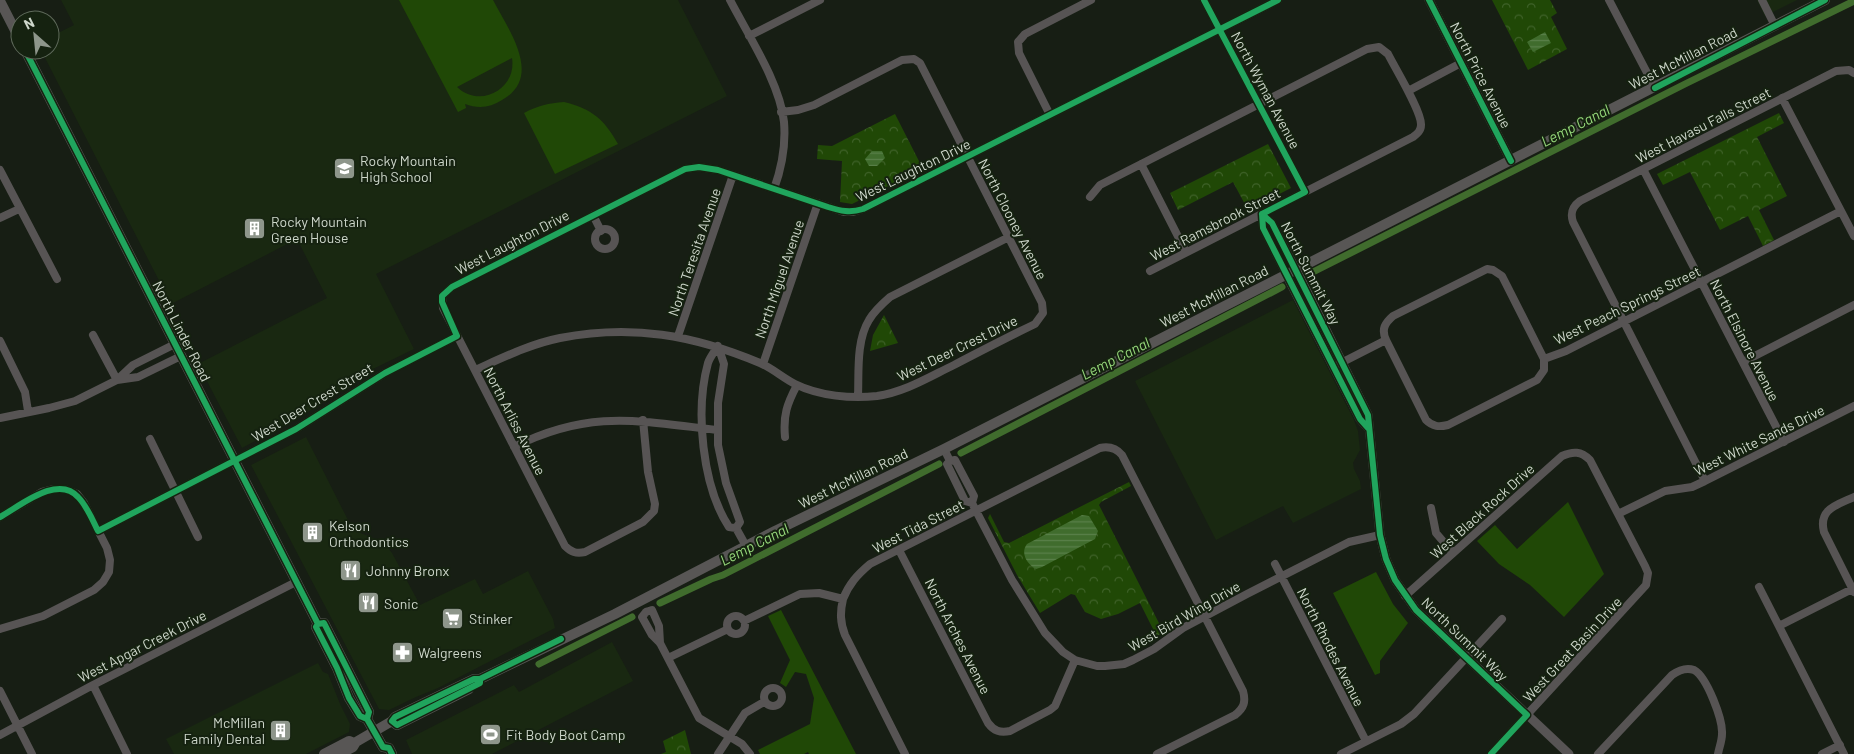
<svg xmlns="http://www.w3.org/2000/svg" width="1854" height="754" font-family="Barlow,sans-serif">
	<defs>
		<pattern id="park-crowns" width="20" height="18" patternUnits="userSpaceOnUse" patternTransform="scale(1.25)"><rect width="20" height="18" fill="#204806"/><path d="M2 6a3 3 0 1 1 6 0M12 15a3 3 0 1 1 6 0" fill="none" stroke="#3f6229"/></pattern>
		<pattern id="water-rules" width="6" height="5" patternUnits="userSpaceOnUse" patternTransform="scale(1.25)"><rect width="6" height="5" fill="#406c2d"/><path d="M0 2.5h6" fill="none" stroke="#5a804a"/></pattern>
	</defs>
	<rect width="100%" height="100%" fill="#171e14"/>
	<path fill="#192811" d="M61 0H678L727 96 376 274 414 349 375 368 297 419 242 448 198 364 327 298 297 239 171 304 41 50H50V37L74 25Z
		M1757 0H1797L1765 16Z
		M1293 300 1354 420 1358 431 1360 450 1353 463 1354 469 1360 481 1361 489 1293 523 1283 506 1216 540 1135 381Z
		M306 437 350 524 358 532 383 542 392 553 420 605 475 579 483 594 528 571 553 619 555 628 438 688 416 697 389 710 379 709 251 465Z
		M612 642 633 681 492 754H412L406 740 514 685 519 692Z
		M318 663 323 672 328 674 340 704 350 724 349 732 306 754H174L166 739Z"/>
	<path fill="#204806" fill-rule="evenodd" d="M399 0H493C508 29 544 77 502 100 490 108 478 109 465 104L466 108 458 112ZM512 58C517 89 480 109 457 87Z
		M564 102C592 109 604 119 618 144L555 174 524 113C537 106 549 103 564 102Z
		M1568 502 1604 574 1564 617 1530 585 1499 564 1477 541 1495 525 1517 549Z
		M1376 572 1393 604 1408 623 1380 661V673L1375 675 1333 593Z
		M781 610 856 754H809L808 752 804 754H760L758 750 810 724 814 698 806 674 795 672 786 687 780 683 790 660 768 616Z"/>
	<path fill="url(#park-crowns)" d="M1492 0H1550L1557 13 1551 17 1567 49 1528 70Z
		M1779 113 1784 123 1757 137 1787 196 1759 210 1774 240 1763 246 1748 216 1720 230 1690 172 1663 185 1657 174Z
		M895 114 923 169 852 204 840 202 842 161 817 159 818 145 832 146Z
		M1268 144 1291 188 1248 210 1233 182 1178 210 1170 193Z
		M884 315 898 343 870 351 873 335Z
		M1129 482 1131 486 1101 502 1099 505 1163 631 1157 637 1140 603 1118 614 1101 619 1085 612 1075 595 1071 594 1040 613 1017 575 988 518 990 514 1004 542 1009 543Z
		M685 730 691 754H661L666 752 663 741Z"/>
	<path fill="url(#water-rules)" d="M1545 32 1551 43 1533 52 1527 42Z
		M872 151H882L885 158 877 166H869L865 159Z
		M1082 515 1089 516 1098 531 1095 539 1042 567 1036 569C1027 564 1020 553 1027 544Z"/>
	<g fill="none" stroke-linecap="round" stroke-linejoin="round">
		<path stroke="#406c2d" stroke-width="7" d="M1309 274 1685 84 1854 1
			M961 453 1282 287
			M660 603 711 579 723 575 939 464
			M539 664 632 617"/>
		<path stroke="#575454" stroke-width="8" d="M730 0C748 35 780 83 784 122 786 146 782 167 774 189
			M1204 0 1305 192
			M1609 0 1655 88
			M1762 0 1775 26
			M749 36 820 0
			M1408 91 1461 63
			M1782 98 1854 236
			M1050 115 1019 53 1018 42 1025 34 1091 0
			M1141 164 1186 252
			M1643 169 1784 442
			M0 170 57 279
			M1090 197 1100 185 1367 49 1379 47 1388 54C1395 68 1422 112 1421 125 1421 131 1417 134 1413 137L1150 271
			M1262 214 1272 223 1296 269
			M1262 214 1263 228 1286 274
			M593 215 601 231
			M0 218 19 209
			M595 239a10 10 0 1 1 20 0a10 10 0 1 1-20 0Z
			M93 335 117 380
			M678 336 733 175
			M1386 340 1426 420C1433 427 1439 427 1448 425L1537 380 1544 370V359L1566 351 1841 211
			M0 341 25 392 28 411
			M718 346 724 364 718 403V445L726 483 740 522 736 528 729 527C702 486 695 410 708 363 710 357 715 351 718 346Z
			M1743 362 1854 305
			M763 364 818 203
			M1333 367 1386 340C1381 329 1385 323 1393 316L1487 269 1493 270 1502 276 1544 359
			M475 370C502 358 530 344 560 338 632 324 693 335 760 363 772 368 783 378 795 384 819 396 852 399 877 396 905 392 929 377 954 365 981 351 1008 337 1035 324L1043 313 1042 303 920 63 914 59 902 60 814 105 798 110 781 112
			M117 380 138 377 181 356
			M858 396C859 373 856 341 869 320 874 311 882 304 890 297L1009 237
			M0 418 49 408 75 401 117 380 133 365 175 344
			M643 420 648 472 655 504 654 511 643 522 585 552C576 554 571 552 565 546L443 308 442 296 452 287 685 169 699 167 718 170 844 212H853L863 209 1278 0
			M785 437C783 415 787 404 797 385
			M150 439 198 537
			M514 447C590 409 638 421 717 430
			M944 449 950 461 947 464 965 501 972 503 974 496 955 460 950 461
			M1705 481 1573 222C1570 213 1572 207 1580 201L1836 71 1849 70 1854 73
			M1854 497C1837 505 1818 509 1824 532L1854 592
			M972 503 1012 580 1045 633 1063 652 1075 660
			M1431 508 1436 533 1453 553
			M1618 514 1665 491 1692 487 1705 481 1854 406
			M0 517 42 492 54 489H65L77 494 84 503 107 548 110 560 109 572 103 582 94 590 43 616 0 629
			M736 528 746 546
			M98 531 296 429 385 373 457 336
			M899 550 988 723C994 731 1000 733 1010 731L1050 710 1055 706 1075 660 1097 666H1105L1124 664 1133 660 1154 649 1183 628 1247 594 1349 542 1380 535
			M1275 564 1366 741
			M1759 587 1844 754
			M1405 596 1562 456C1573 451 1581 451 1590 460L1645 566 1648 573 1646 585 1491 754
			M843 599C840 612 840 622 845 635L905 754
			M646 612 642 617 652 635 660 643 699 718 742 744 750 754
			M646 612 652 610 659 626 660 643
			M727 625a9 9 0 1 1 18 0a9 9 0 1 1-18 0Z
			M744 621 800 594 819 593 843 599C849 584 857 575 870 564L1100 448C1109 446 1116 448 1122 455L1243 691C1246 702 1244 708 1235 715L1157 754
			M1779 626 1854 588
			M668 658 728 629
			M93 685 127 754
			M764 697a9 9 0 1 1 18 0a9 9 0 1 1-18 0Z
			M0 691 32 754
			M0 735 93 685 296 582
			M718 754 745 713 764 702
			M1341 754 1401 724 1414 714 1502 619
			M1598 754 1672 675C1679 670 1686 667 1694 670 1707 677 1723 720 1722 734 1722 741 1719 748 1718 754
			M1822 754 1840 745"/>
		<path stroke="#575454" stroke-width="9" d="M1429 0 1511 161
			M1296 269 1368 415 1380 535 1386 559 1395 580 1416 610 1569 754
			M1286 274 1360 419 1368 428"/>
		<path stroke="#585655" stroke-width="10" d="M0 1 20 40
			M25 50 318 624 316 627 337 668 349 698 360 716 367 719 383 747 389 748 392 754
			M318 624 324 623 369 712 367 719
			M392 721 397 725 469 689
			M324 754 349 741 354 743
			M340 754 353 747 356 742 392 721 395 717 474 679H480L615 614 775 531 944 449 1825 0"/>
		<defs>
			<path id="cycleway" d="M1204 0 1305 192 1262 214
				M1429 0 1511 161
				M25 50 318 624 316 627 337 668 349 698 360 716 367 719 383 747 389 748 392 754
				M1655 88 1825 0
				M1262 214 1272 223 1368 415 1380 535 1386 559 1395 580 1416 610 1527 715 1491 754
				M1262 214 1263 228 1360 419 1368 428
				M0 517C20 506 58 474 78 497 87 506 92 519 98 531L296 429 385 373 457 336 442 302V296L452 287 685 169 699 167 718 170 828 207C841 211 850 213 863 209L1278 0
				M318 624 324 623 369 712 367 719
				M480 679V683L397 725 392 721 395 717 474 679H480L561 639"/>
		</defs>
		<use href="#cycleway" stroke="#152210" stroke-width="9"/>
		<use href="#cycleway" stroke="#20a55d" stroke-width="6"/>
	</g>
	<defs>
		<symbol id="school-square" viewBox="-11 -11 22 22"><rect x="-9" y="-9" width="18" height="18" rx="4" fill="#8e968b" stroke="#152210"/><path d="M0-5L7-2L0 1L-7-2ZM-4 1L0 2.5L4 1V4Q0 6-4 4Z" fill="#fff"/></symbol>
		<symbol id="building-square" viewBox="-11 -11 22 22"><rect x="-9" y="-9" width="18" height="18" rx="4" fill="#8e968b" stroke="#152210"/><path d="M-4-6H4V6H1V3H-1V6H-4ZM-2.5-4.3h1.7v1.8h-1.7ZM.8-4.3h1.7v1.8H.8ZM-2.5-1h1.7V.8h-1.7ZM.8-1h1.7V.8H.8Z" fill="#fff"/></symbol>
		<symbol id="restaurant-square" viewBox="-11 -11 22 22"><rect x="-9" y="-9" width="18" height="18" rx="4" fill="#8e968b" stroke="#152210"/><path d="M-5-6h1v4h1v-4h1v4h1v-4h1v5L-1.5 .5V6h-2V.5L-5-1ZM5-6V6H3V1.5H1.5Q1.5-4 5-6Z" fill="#fff"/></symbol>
		<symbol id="supermarket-square" viewBox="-11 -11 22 22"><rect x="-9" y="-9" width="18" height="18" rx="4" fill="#8e968b" stroke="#152210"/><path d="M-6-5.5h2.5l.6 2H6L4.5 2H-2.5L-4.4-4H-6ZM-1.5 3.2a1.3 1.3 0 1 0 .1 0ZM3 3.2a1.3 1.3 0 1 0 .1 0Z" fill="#fff"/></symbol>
		<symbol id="pharmacy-square" viewBox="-11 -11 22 22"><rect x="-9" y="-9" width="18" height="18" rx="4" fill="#8e968b" stroke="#152210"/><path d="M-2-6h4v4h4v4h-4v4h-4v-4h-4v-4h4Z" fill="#fff"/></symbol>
		<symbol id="stadium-square" viewBox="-11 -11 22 22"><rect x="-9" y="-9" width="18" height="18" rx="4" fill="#8e968b" stroke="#152210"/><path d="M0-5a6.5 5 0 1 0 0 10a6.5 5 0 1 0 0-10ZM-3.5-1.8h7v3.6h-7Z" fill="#fff"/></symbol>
	</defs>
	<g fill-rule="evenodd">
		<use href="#school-square" x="332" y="156" width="25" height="25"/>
		<use href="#building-square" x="242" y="216" width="25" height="25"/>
		<use href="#building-square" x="300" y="520" width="25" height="25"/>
		<use href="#restaurant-square" x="338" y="558" width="25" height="25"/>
		<use href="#restaurant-square" x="356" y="590" width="25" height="25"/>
		<use href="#supermarket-square" x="440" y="606" width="25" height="25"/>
		<use href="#pharmacy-square" x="390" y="640" width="25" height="25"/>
		<use href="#building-square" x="268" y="718" width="25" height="25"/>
		<use href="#stadium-square" x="478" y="722" width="25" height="25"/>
	</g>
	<g text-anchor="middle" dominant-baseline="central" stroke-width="4" stroke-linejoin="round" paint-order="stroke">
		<g font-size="14" fill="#ced7cb" stroke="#152210">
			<text transform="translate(1683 58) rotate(-27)">West McMillan Road</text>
			<text transform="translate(1481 75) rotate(63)">North Price Avenue</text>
			<text transform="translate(1266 90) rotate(62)">North Wyman Avenue</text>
			<text transform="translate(1703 125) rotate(-27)">West Havasu Falls Street</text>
			<text transform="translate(913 170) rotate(-26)">West Laughton Drive</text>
			<text transform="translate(1013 219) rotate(63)">North Clooney Avenue</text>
			<text transform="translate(1215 224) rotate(-27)">West Ramsbrook Street</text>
			<text transform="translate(512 242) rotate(-27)">West Laughton Drive</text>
			<text transform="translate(694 252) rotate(-71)">North Teresita Avenue</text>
			<text transform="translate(1311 273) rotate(63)">North Summit Way</text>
			<text transform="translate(779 279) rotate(-71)">North Miguel Avenue</text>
			<text transform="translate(1214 296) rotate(-27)">West McMillan Road</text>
			<text transform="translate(1627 305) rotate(-26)">West Peach Springs Street</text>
			<text transform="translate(182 331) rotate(63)">North Linder Road</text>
			<text transform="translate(1745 340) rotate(63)">North Elsinore Avenue</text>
			<text transform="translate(957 348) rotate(-26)">West Deer Crest Drive</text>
			<text transform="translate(312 402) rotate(-31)">West Deer Crest Street</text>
			<text transform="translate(515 421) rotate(63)">North Arliss Avenue</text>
			<text transform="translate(1759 440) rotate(-26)">West White Sands Drive</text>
			<text transform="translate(853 478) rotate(-26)">West McMillan Road</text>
			<text transform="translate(1482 511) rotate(-42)">West Black Rock Drive</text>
			<text transform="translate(918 526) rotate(-27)">West Tida Street</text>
			<text transform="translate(1184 616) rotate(-30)">West Bird Wing Drive</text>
			<text transform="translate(958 636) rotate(63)">North Arches Avenue</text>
			<text transform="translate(1465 639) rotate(44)">North Summit Way</text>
			<text transform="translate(142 646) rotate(-27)">West Apgar Creek Drive</text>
			<text transform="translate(1331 647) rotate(63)">North Rhodes Avenue</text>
			<text transform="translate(1572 649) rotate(-47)">West Great Basin Drive</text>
		</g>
		<g font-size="14" fill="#ced7cb" stroke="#152210" text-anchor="start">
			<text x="360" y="160">Rocky Mountain<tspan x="360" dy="16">High School</tspan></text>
			<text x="271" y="221">Rocky Mountain<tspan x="271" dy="16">Green House</tspan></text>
			<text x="329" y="525">Kelson<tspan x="329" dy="16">Orthodontics</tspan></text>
			<text x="366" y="570">Johnny Bronx</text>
			<text x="384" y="603">Sonic</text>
			<text x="469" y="618">Stinker</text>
			<text x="418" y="652">Walgreens</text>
			<text x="265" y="722" text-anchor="end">McMillan<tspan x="265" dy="16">Family Dental</tspan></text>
			<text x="506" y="734">Fit Body Boot Camp</text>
		</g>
		<g font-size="15" font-style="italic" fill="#96d87b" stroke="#152210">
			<text transform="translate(1575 125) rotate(-27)">Lemp Canal</text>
			<text transform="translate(1115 358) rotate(-27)">Lemp Canal</text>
			<text transform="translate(754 544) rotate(-27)">Lemp Canal</text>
		</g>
	</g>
	<g transform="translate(35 35) rotate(333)"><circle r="24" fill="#152210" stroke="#5f6a5b"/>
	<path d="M0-4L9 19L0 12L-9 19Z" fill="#8e968b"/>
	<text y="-8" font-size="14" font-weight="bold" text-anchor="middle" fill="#ced7cb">N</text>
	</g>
</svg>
